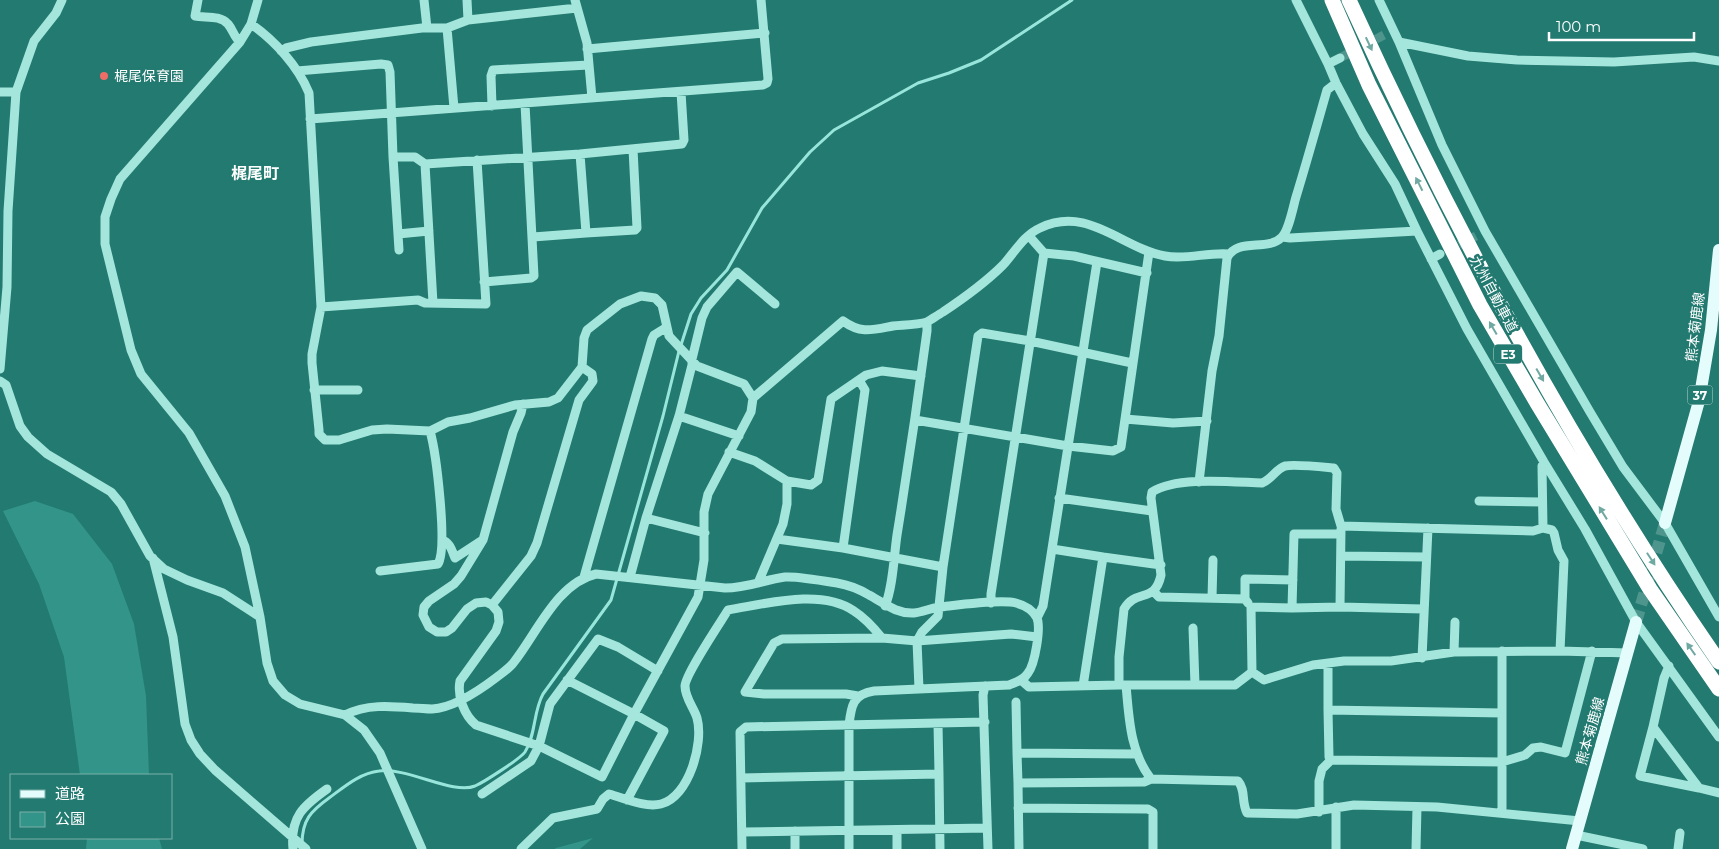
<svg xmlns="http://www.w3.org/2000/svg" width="1719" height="849" font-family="Montserrat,'Noto Sans JP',sans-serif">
	<rect width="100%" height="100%" fill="#227a70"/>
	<path fill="#339589" d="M35 501 73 514 112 564 134 624 146 696 149 775H80L64 657 39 584 3 511Z
		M87 838H159L162 849H86Z
		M593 838 580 849H555L556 848Z"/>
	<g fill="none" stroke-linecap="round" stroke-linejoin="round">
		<path stroke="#98e6db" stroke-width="3" d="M681 345 691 314 701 298 727 270 762 208 810 152 834 130 918 83 949 73 981 60 1072 0
			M302 844C302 820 311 811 329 798 344 787 360 773 379 771 407 767 453 795 475 786 484 782 520 759 525 752 536 735 533 712 543 694L611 600 663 416 679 351"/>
		<path stroke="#4e958d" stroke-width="9" stroke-dasharray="9 4.5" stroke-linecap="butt" d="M1340 58 1386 34
			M1447 251 1476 236"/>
		<path stroke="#4e958d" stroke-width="12" stroke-dasharray="12 6" stroke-linecap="butt" d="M1636 622 1665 523"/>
		<path stroke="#a4e5dc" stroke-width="9" d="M198 0 195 16C206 18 220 15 228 24 233 30 234 37 240 42
			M258 0 251 24 240 42 120 179 111 199 105 217V244L131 350 141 374 189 433 225 496 245 547 260 617 267 663 273 681 285 695 300 704 345 715 364 730 380 753 422 849
			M424 0 427 28
			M467 0 468 20
			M575 0 587 43 592 98
			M1296 0 1328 64 1336 83 1363 134 1395 184 1417 231 1467 329 1544 462 1585 529 1636 622 1719 737
			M1379 0 1399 42 1442 145 1485 231 1590 412 1623 467 1665 523 1719 617
			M251 24C275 41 298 66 309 93L321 307 312 354V363L319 430V434L325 440H339L372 430 387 429 430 431 448 422 470 418 515 405 549 402 558 398 582 367 584 338 587 330 620 304 641 296 655 298 662 305 669 336 697 366 744 384 753 398 751 412 708 494 704 512V560L698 597 634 714 602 777 539 746 476 725C464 715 457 696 460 681L496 631 499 622 498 612 492 605 486 602 476 603 467 609 452 628 446 632H437L429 627 423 615 424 607 429 601 454 584 461 576 483 540 513 432 521 413 523 404
			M447 28 454 108
			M1399 42 1468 56 1517 60 1614 62 1694 57 1719 61
			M587 49 765 33
			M281 51 286 48 311 42 422 28H447L468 20 577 8
			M1328 64 1340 58
			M297 71 381 64 388 65 390 72 393 157H415L425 164 580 154
			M0 92H16L34 41 56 13 62 0
			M492 106 491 76 493 70 589 65
			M310 119 763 85 767 83 768 79 761 0
			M633 149 637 228 635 230 586 233 580 154 682 144 684 140 681 92
			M393 157 399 250
			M425 164 433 303
			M398 234 429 231
			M1029 236 1044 253 1074 256 1147 273
			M533 237 586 233
			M1282 237 1290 238 1417 231
			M1431 259 1440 254
			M484 282 531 278 534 276 525 104
			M321 307 418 300 425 303 486 304 477 160
			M0 369 7 287 8 211 16 92
			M0 381 6 385 20 426 28 437 47 454 111 492 121 504 150 556 164 569 187 580 223 593 260 617
			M314 390H358
			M753 398 843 321C861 334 872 330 893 326 903 325 917 325 927 322 932 319 938 315 943 312 964 298 985 283 1003 265 1014 253 1024 235 1040 228 1088 205 1121 248 1165 256 1186 260 1208 252 1229 254
			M679 416 739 436
			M1125 419 1173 423 1207 421
			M915 420 1068 446 1113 451 1121 447 1149 252
			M729 452 755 461 787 481 811 485 818 480 831 399 866 375 882 371 921 376
			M1199 482 1212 371 1219 336 1227 258C1237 237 1268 252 1282 237 1289 230 1293 207 1296 197 1307 161 1317 125 1327 90L1336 83
			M1059 498 1152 511
			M1479 501 1542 502
			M646 518 705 533
			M1543 528 1552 530 1554 533 1558 550 1564 561 1560 651
			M1341 529 1340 607 1423 609
			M777 539 843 548 865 390 859 380
			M442 540C450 542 452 551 455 558L481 541
			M843 548 943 567
			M1052 549 1103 557
			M1341 556 1426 557
			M153 558 173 637 185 724 191 740 200 754 215 770 306 849
			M380 571 438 564C448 547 436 452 430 431
			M584 577 652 339 654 335 667 327
			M630 577 646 518 679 416 692 365V359L702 318 707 307 737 272 775 304
			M758 583 783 524 787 504V481
			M1154 592 1159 597 1245 599
			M1212 598 1213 560
			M991 603V594L1044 253
			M1248 603 1245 599V579L1293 580
			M492 605 531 556 537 543 579 400 593 381 592 374 582 367
			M885 606C893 588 894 555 897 535 908 467 918 399 927 331V322
			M1340 607 1292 608 1294 534H1341
			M1037 618 1043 606 1097 262
			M1193 628 1195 685
			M1502 651V813
			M1454 652 1455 622
			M1422 658 1428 528
			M1328 663V710L1502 713
			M1669 666 1664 678 1653 727 1699 788 1719 793
			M1252 672 1251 607 1292 608
			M567 680 634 714 664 731 627 800
			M1021 680 1029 687 1119 685H1235L1252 672 1264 680 1313 665 1344 661H1391L1454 652 1560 651 1628 653
			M1119 685V657L1124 609C1136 588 1155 604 1161 575L1151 498 1152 492C1177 476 1232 482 1262 483 1272 479 1276 469 1285 466 1294 464 1323 467 1334 468L1337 473 1336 509 1341 526 1533 531 1543 528 1542 466 1544 462
			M1126 685C1129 718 1130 752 1151 779L1238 781C1246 790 1241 801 1247 813L1297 814 1354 805 1437 807 1580 821
			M985 686 983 695 988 849
			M1083 686 1103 557 1161 565
			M919 689 917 641 922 632 938 616 943 567 978 336 982 333 1030 341 1132 363
			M858 696 846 694H764L745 692 774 643 782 639 882 638 917 641 1011 634 1037 637
			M1016 702 1017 753 1136 754
			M1328 710 1329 757 1331 760 1502 762 1525 755 1533 748 1541 747 1565 753 1592 651
			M345 715C366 704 390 706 413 708 419 708 426 709 432 709 453 708 480 690 497 677 502 673 510 668 514 662 537 633 557 583 596 574L725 588C747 588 764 580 785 577 797 576 825 581 837 583 849 585 859 589 869 595 884 603 896 614 914 613 923 612 931 608 940 607 958 605 1000 599 1016 603 1024 605 1033 610 1037 618 1041 628 1035 664 1028 673 1024 680 1016 682 1009 685L874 691C853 694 851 706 849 725V849
			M938 724 939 774
			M1653 727 1640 776 1699 788
			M1017 753 1018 783 1144 782 1151 779
			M741 778 939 774 940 849
			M1018 783 1019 849
			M482 794 531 761 539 746 550 704 598 639 618 647 658 671
			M1336 807V849
			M1018 808 1148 809 1153 812V849
			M1319 812V781L1322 769 1331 760
			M897 830V849
			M795 831V849
			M742 832 987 828
			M1576 835 1643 849
			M293 849C290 817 303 806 327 789
			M521 849 553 818 597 809 603 799 609 794C624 798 645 808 661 804 689 797 704 743 697 718 694 708 685 698 685 686 685 675 720 623 728 610 765 604 821 588 854 611 865 618 874 628 882 638
			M742 849 740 732 746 727 985 722
			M1416 849 1417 807
			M1678 849 1680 833"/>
		<path stroke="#e4fcfb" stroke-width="12" d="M1665 523 1699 401 1711 330 1719 250
			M1572 849 1636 622"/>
		<path stroke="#fff" stroke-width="15" d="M1332 0 1369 85 1480 305 1537 403 1650 589 1719 689
			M1349 0C1454 230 1575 454 1719 662"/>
	</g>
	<defs><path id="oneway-solid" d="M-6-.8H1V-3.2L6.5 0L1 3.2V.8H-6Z" transform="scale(1.25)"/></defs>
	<g fill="#6fa9a2">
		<use href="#oneway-solid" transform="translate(1369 44) rotate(65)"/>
		<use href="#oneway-solid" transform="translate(1419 184) rotate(-117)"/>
		<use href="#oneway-solid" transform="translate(1493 328) rotate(-120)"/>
		<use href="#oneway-solid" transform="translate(1540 375) rotate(60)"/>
		<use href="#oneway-solid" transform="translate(1603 513) rotate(-122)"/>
		<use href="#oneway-solid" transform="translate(1651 559) rotate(57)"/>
		<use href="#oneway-solid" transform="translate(1691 649) rotate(-125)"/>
	</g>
	<circle fill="#f06c67" stroke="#227a70" stroke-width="2" cx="104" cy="76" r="5"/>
	<g text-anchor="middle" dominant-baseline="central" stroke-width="5" stroke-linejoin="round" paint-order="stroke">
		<g fill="#227a70" stroke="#bdd7d4" stroke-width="1">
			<rect x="1494" y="344.5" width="28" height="19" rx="4"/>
			<rect x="1687.5" y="385.5" width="25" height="19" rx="4"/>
		</g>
		<g font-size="12" font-weight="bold" fill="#fff">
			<text x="1508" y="354">E3</text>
			<text x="1700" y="395">37</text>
		</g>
		<g font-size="14" fill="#fff" stroke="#227a70" text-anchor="start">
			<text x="114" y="76">梶尾保育園</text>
		</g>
		<g font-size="14" fill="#fff" stroke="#227a70">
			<text transform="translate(1494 294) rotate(62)">九州自動車道</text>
			<text transform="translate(1695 327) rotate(-83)">熊本菊鹿線</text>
			<text transform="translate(1590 731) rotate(-74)">熊本菊鹿線</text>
		</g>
		<g font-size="16" font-weight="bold" fill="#fff" stroke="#227a70">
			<text x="255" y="173">梶尾町</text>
		</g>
	</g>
	<rect x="10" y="774" width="162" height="65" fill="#227a70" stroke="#7aafa9"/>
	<rect x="20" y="790" width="25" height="8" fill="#e4fcfb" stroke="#7aafa9"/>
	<text x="55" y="799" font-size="15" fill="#ffffff">道路</text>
	<rect x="20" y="812" width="25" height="15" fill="#339589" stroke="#7aafa9"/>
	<text x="55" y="824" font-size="15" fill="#ffffff">公園</text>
	<path d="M1549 32v8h145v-8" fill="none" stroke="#ffffff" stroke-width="2.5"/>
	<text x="1556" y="32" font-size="15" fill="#ffffff" stroke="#227a70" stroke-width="4" paint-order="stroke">100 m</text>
</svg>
